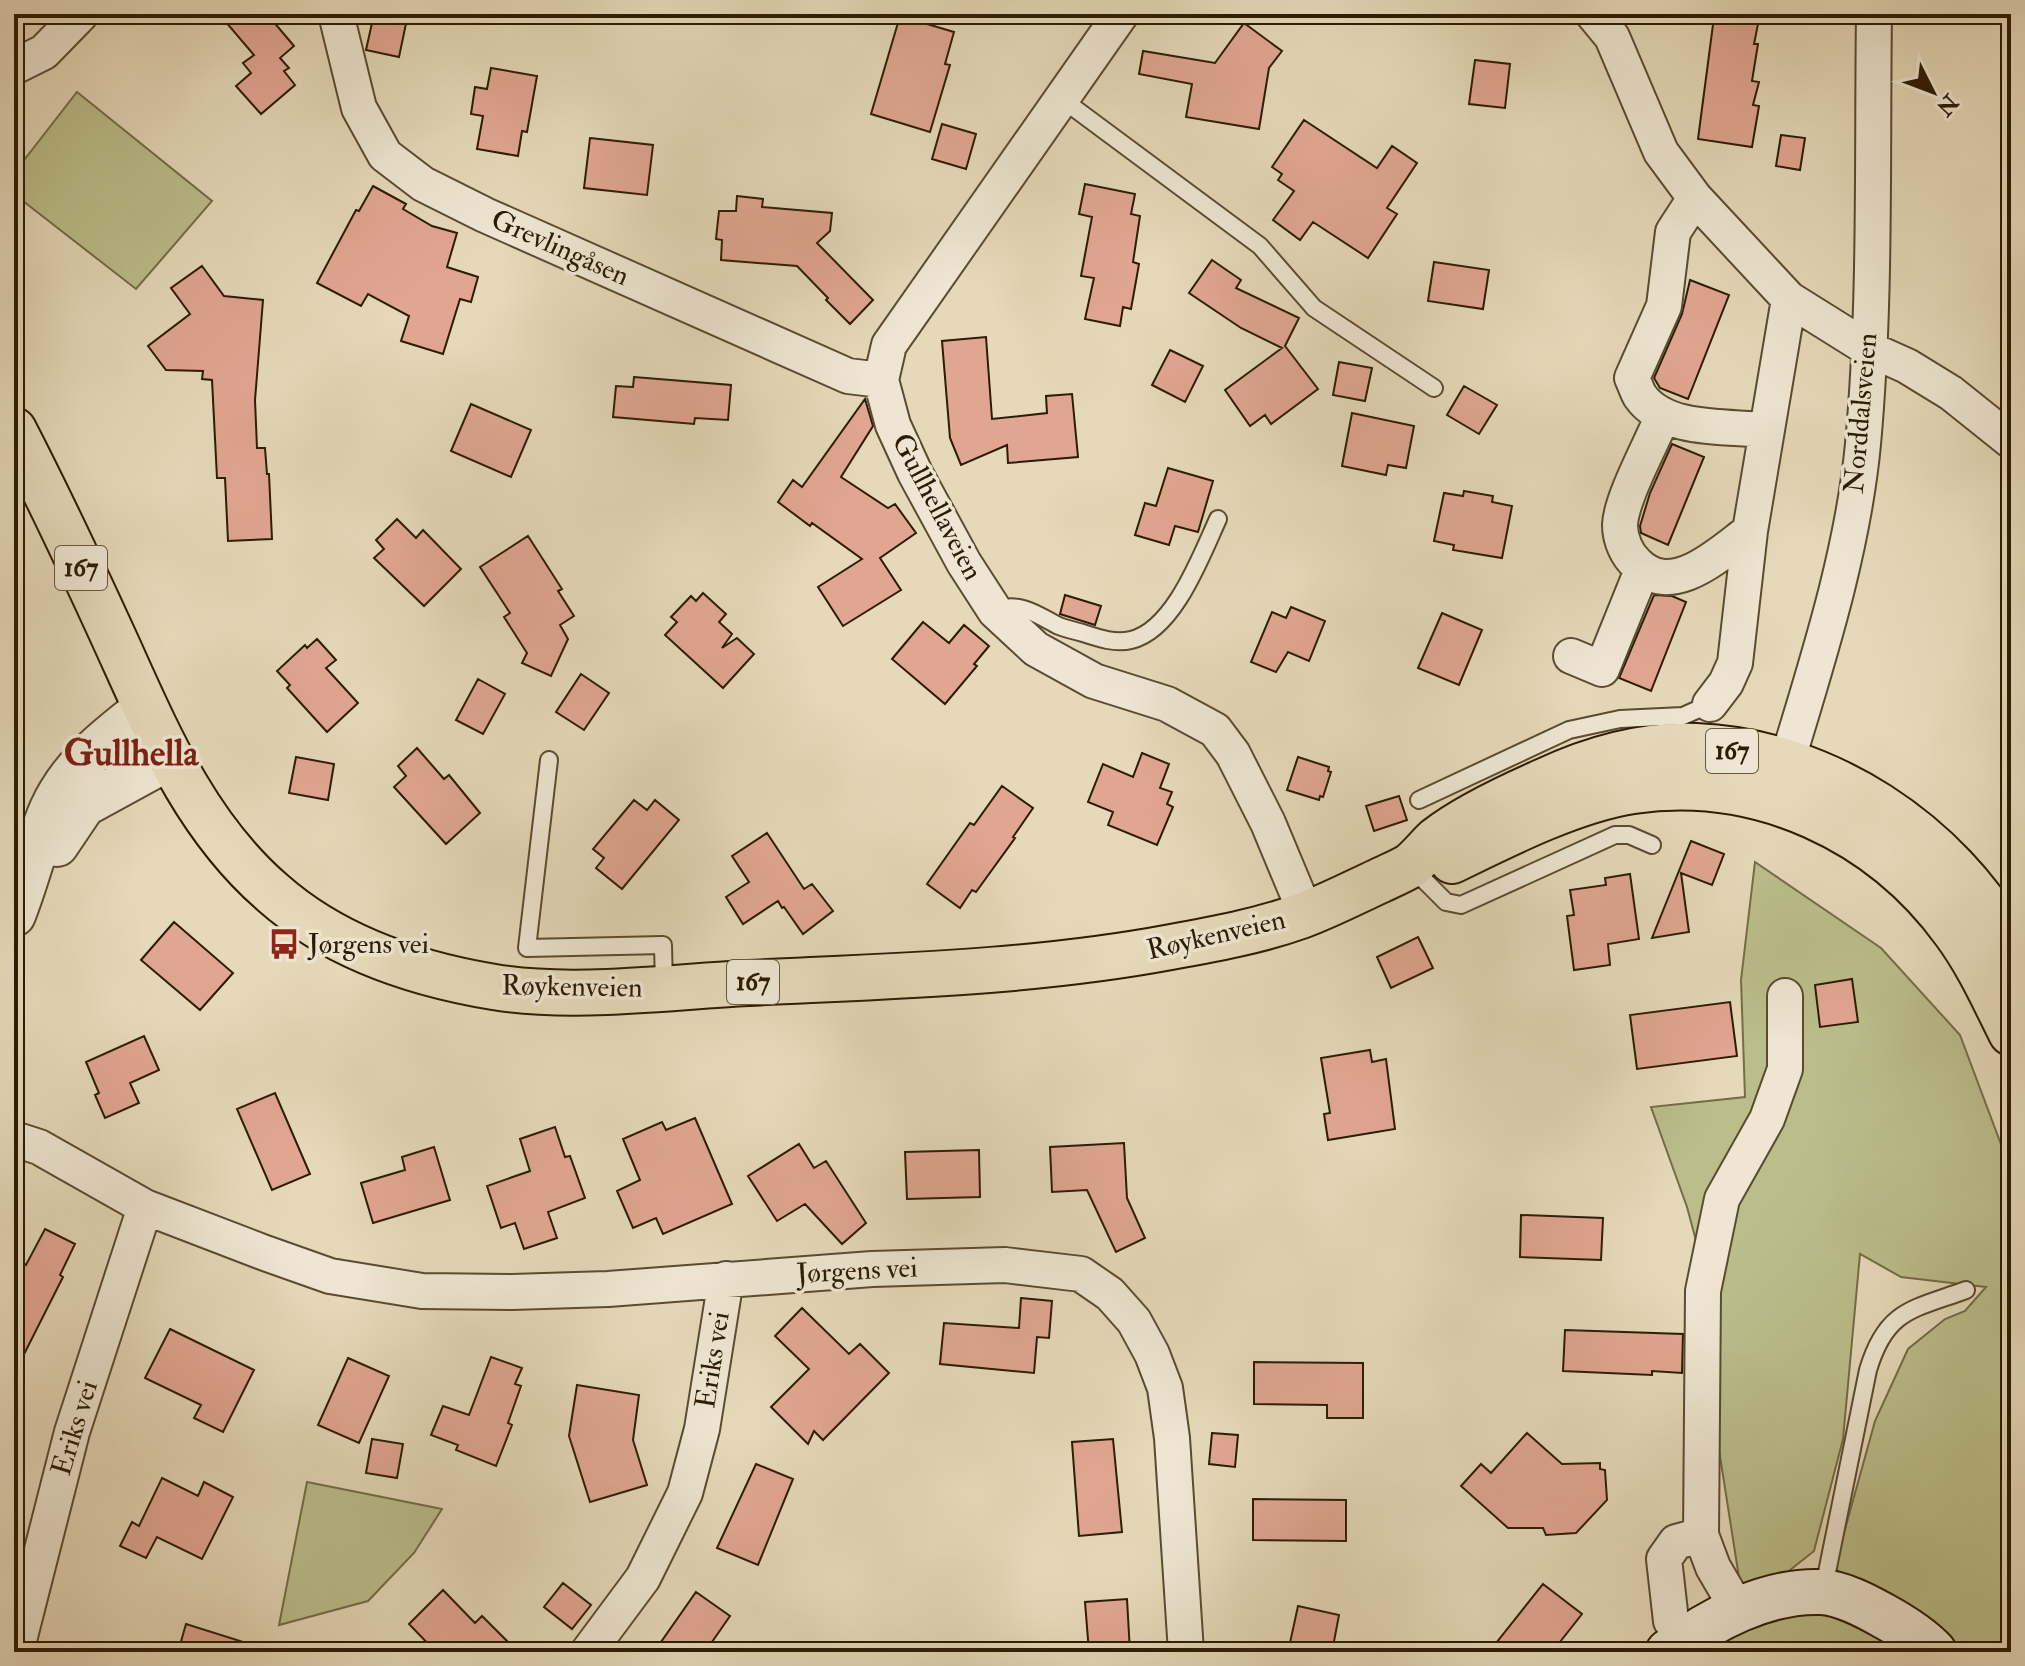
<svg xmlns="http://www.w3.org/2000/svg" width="2025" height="1666" font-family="'IM FELL Double Pica',serif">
	<rect width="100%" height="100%" fill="#e5d9b9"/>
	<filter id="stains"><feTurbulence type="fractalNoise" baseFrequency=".0025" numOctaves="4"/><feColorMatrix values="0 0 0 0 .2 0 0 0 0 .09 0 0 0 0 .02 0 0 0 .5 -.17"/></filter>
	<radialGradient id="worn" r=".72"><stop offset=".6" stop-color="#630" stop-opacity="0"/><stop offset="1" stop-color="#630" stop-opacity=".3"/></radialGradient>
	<path fill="#bbbe8b" stroke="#746d47" stroke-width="2" d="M77 92 212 201 136 289 14 194V173Z
		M1755 862 1881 948 1960 1035 2011 1171V1652H1950L1906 1605 1834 1569 1875 1421 1908 1349 1945 1319 1965 1311 1986 1287 1901 1277 1860 1254 1843 1439 1814 1551 1780 1578 1740 1584 1712 1405 1716 1315 1687 1207 1651 1107 1745 1097 1741 980Z
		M307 1482 442 1509 414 1553 368 1601 279 1625Z
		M1804 1588 1920 1652H1661Z"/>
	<path fill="#e1a692" stroke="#2c1c03" stroke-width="2" d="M219 14H267L294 46 280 58 289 68 284 71 295 85 261 114 236 86 251 73 243 63 254 55Z
		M374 14H408L399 57 366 50Z
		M900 16 954 32 945 64 950 65 930 132 871 114Z
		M1714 17 1758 24 1754 44H1758L1752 81 1759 82 1753 105 1759 106 1752 147 1698 139Z
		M1244 23 1282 51 1269 68 1259 129 1186 117 1192 84 1139 74 1143 51 1215 63Z
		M1475 60 1510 64 1505 108 1469 104Z
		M491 68 537 76 527 132 522 131 518 156 477 149 483 116 471 114 475 87 487 89Z
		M1304 120 1377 168 1392 146 1417 163 1387 208 1397 214 1368 258 1313 222 1300 240 1273 220 1294 191 1278 180 1282 174 1272 167Z
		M942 124 976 134 966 169 932 159Z
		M1781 135 1805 138 1800 170 1776 166Z
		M590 138 653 145 647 195 584 188Z
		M1085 184 1135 194 1131 214 1140 216 1133 262 1139 264 1136 281 1131 309 1123 307 1120 326 1085 319 1094 278 1081 276 1092 217 1079 214Z
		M373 186 406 204 403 209 432 226 457 233 447 267 478 277 471 302 460 299 443 354 401 341 409 316 368 294 361 306 317 283 356 210 359 211Z
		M737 196 763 199 762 207 832 213 830 231 817 243 873 300 850 324 826 300 828 298 797 266 721 260 722 240 716 239 719 211H736Z
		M1212 260 1241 280 1236 288 1299 318 1285 346 1318 389 1271 424 1265 415 1250 426 1225 390 1282 348 1241 328 1189 293Z
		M1434 262 1489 270 1483 309 1428 301Z
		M202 266 224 296 263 300 255 400 257 448H265L267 474H269L272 539 228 541 225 478H217L212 380 202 379 203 371 166 370 148 346 190 314 171 288Z
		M1690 280 1729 295 1688 399 1660 388 1654 378 1682 314Z
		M986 337 992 419 1047 413 1046 396 1072 394 1078 457 1008 463 1007 445 961 465 950 438 942 341Z
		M1170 350 1203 366 1185 402 1152 385Z
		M1339 362 1372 368 1365 401 1333 395Z
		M634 377 731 385 728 420 695 418 694 424 613 417 616 386 633 387Z
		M1464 386 1497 405 1479 434 1447 415Z
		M865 399 873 426 841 477 888 508 895 504 916 533 880 558 901 590 843 626 818 587 862 559 812 523 810 526 778 502 793 480 802 487Z
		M471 404 531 430 511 477 451 451Z
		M1352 413 1414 426 1406 468 1388 465 1386 475 1342 466Z
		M1672 444 1704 457 1668 545 1641 533 1640 526 1650 493Z
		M1168 468 1213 481 1198 532 1175 526 1169 545 1135 535 1145 503 1156 506Z
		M1464 491 1493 496 1492 502 1512 506 1502 558 1453 550 1454 545 1434 541 1444 493 1463 496Z
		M397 519 416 538 423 530 461 569 424 606 374 558 384 549 376 540Z
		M528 536 562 589 558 591 574 616 560 625 568 639 551 676 522 663 527 653 504 617 510 613 480 567Z
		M703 593 726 614 719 622 732 634 722 648 737 638 754 654 723 688 665 635 677 622 671 617 691 596 696 601Z
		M1065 595 1101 606 1095 625 1060 614Z
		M1654 595 1672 596 1686 602 1651 691 1619 678Z
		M1291 607 1325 621 1309 661 1288 652 1276 672 1251 662 1272 612 1286 618Z
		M1442 613 1482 630 1459 685 1418 668Z
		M923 622 949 643 964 625 989 646 974 664 977 666 945 704 892 659Z
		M317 639 336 660 326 668 358 703 327 732 287 688 290 685 277 671 305 645 307 648Z
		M581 674 609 693 584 730 556 712Z
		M478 679 505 694 483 734 456 720Z
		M417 748 444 779 449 775 480 813 446 844 394 787 406 776 398 766Z
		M1142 753 1169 764 1160 788 1172 792 1167 804 1173 807 1157 845 1108 825 1113 812 1088 802 1103 764 1133 777Z
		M296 757 334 764 328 800 289 793Z
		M1298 757 1329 767 1328 771 1331 772 1323 797 1320 796 1319 800 1287 790Z
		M1002 786 1033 808 1013 837 1015 838 976 892 972 890 960 908 927 884 970 823 974 825Z
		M1399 796 1407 820 1374 831 1366 806Z
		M634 800 647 810 655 800 679 820 622 889 596 868 604 858 593 849Z
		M767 833 804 889 812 884 833 911 803 934 784 907 782 908 778 901 743 924 726 897 749 882 732 856Z
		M1691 841 1724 854 1712 885 1681 873 1689 932 1652 938Z
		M1630 874 1639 939 1608 944 1610 965 1574 970 1567 916 1574 915 1570 890 1606 885 1605 878Z
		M174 922 233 973 200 1010 141 960Z
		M1418 937 1433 968 1391 988 1377 957Z
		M1852 979 1858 1022 1820 1027 1815 985Z
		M1730 1002 1737 1056 1637 1069 1630 1015Z
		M144 1036 159 1070 130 1083 139 1103 105 1118 95 1095 99 1093 86 1062Z
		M1370 1050 1372 1062 1386 1059 1395 1129 1328 1140 1324 1114 1330 1113 1321 1058Z
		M275 1093 310 1174 272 1190 237 1109Z
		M695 1118 732 1204 663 1234 656 1218 633 1228 617 1191 640 1180 623 1139 662 1122 666 1130Z
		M555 1127 565 1157 570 1156 585 1198 548 1212 557 1238 524 1249 515 1223 501 1228 487 1186 530 1171 520 1139Z
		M1124 1143 1127 1198 1145 1238 1116 1252 1087 1190 1052 1192 1050 1147Z
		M799 1144 814 1168 826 1161 866 1223 842 1244 805 1204 777 1221 748 1176Z
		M434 1147 450 1200 373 1223 361 1183 405 1170 402 1157Z
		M979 1150 980 1197 907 1199 905 1152Z
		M1521 1215 1603 1218 1601 1260 1520 1257Z
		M45 1229 75 1244 60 1275 63 1277 14 1374V1259L26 1265Z
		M1021 1298 1052 1301 1049 1338 1037 1337 1034 1373 940 1364 944 1323 1019 1328Z
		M802 1308 849 1354 860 1344 889 1373 823 1440 814 1431 808 1444 771 1407 809 1369 775 1336Z
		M170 1329 254 1370 223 1432 194 1418 201 1405 145 1378Z
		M1565 1330 1683 1334 1682 1373 1652 1371V1375L1563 1371Z
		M491 1357 522 1368 515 1384 521 1386 508 1423 512 1425 496 1466 456 1450 458 1445 431 1435 443 1406 469 1415Z
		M348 1358 389 1376 359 1443 318 1425Z
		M1254 1362 1363 1363V1418H1327V1405L1254 1404Z
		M577 1385 639 1395 633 1440 647 1485 590 1502 569 1436Z
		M1212 1433 1238 1435 1235 1467 1209 1464Z
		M1527 1433 1562 1464 1600 1463V1469L1605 1470 1607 1500 1576 1533 1546 1535 1543 1528H1508L1461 1486 1481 1464 1491 1473Z
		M372 1439 403 1444 397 1478 366 1473Z
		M1113 1439 1122 1532 1079 1536 1072 1442Z
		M756 1464 793 1479 758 1565 717 1548Z
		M162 1478 198 1496 204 1482 233 1497 202 1559 157 1537 146 1558 120 1546 132 1522 139 1526Z
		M1253 1499 1346 1500V1541L1253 1540Z
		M563 1583 591 1605 572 1629 544 1607Z
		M1543 1584 1582 1614 1552 1652H1489Z
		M443 1590 475 1623 482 1616 518 1652H436L409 1624Z
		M696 1592 730 1616 705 1652H654Z
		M1127 1599 1130 1652H1089L1085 1602Z
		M1298 1606 1339 1615 1332 1652H1288Z
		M186 1624 256 1646 255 1652H178Z"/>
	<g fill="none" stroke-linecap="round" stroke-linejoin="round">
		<defs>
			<path id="service" d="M1062 99 1260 246 1314 308 1434 388
				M997 610C1020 601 1039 616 1059 626 1067 629 1075 631 1083 633 1098 638 1115 644 1131 640 1174 630 1201 556 1218 519
				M549 760 527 948 663 945 664 985
				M1419 800 1569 730 1620 719 1683 716 1710 704
				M1411 867 1446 902 1461 905 1615 835H1629L1652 845
				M1823 1592 1868 1370C1886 1310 1911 1310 1966 1290"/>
			<path id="minor" d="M336 14 359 108 385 155 423 184 485 215 848 376 881 380
				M1121 14 889 345 881 380 893 425 915 473 964 563 995 611 1036 649 1094 681 1167 704 1215 730 1233 754 1268 823 1306 914
				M1593 14 1612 37 1661 152 1695 198 1789 299 1869 349 1907 366 1951 393 2011 441
				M14 67 44 52 81 14
				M1695 198 1673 232 1664 306 1632 378C1635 384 1637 391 1640 396 1665 432 1727 426 1765 430
				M1663 415C1652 443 1621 498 1620 525 1620 540 1627 555 1637 564 1673 600 1721 552 1750 531
				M1571 656 1602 669 1642 570
				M1710 704 1726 683 1735 663 1750 531 1789 299
				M1780 785C1813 674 1852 560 1863 444 1876 302 1872 157 1874 14
				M14 1139 39 1147 145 1207 265 1253 330 1276 422 1291 512 1292 608 1289 872 1269 1005 1265 1081 1274 1110 1294 1134 1321 1152 1354 1165 1388 1172 1438 1186 1652
				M1738 1610 1713 1567 1701 1535 1703 1291 1722 1199 1767 1119 1785 1069V996
				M1671 1621 1664 1559 1676 1542 1701 1535
				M16 1652 72 1432 145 1207
				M588 1652 643 1578 685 1493 702 1429 726 1279"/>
			<path id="tertiary" d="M57 845 84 805 170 758
				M14 915C28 880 36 843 51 809 71 765 108 737 144 709"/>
			<path id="secondary" d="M1668 1652C1710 1620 1766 1590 1821 1592 1842 1593 1866 1606 1884 1616 1902 1626 1920 1637 1934 1652"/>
			<path id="primary" d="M14 430C49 498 82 568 114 638 156 730 194 825 273 893 334 947 415 974 494 987 572 1000 668 987 748 983 890 976 1032 973 1171 947 1215 939 1259 931 1301 916 1328 906 1353 893 1379 881 1389 876 1402 871 1411 865 1421 857 1428 847 1437 839 1464 818 1512 795 1544 781 1591 759 1644 744 1696 746 1826 751 1949 833 2011 945
				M1452 861C1505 835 1574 800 1633 791 1759 773 1881 830 1955 932 1978 963 1994 999 2011 1033"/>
		</defs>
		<use href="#service" stroke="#5a4b30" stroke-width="20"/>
		<use href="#minor" stroke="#5a4b30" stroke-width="38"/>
		<use href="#tertiary" stroke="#5a4b30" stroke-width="46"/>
		<use href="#secondary" stroke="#2c1c03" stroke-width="48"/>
		<use href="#primary" stroke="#2c1c03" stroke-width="48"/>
		<use href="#service" stroke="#eee6d2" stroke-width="16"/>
		<use href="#minor" stroke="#eee6d2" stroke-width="34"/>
		<use href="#tertiary" stroke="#eee6d2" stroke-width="42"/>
		<use href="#secondary" stroke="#eee6d2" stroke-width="44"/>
		<use href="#primary" stroke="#e5d9b9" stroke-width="44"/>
	</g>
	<defs>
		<symbol id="bus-bare" viewBox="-9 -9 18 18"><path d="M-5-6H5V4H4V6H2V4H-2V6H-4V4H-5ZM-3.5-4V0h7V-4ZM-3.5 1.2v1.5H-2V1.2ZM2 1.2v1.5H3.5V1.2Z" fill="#8f2418" stroke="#eee6d2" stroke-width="2.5" paint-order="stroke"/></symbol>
	</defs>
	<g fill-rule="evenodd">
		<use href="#bus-bare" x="262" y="922" width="44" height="44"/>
	</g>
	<g text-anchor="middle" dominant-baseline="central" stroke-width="7" stroke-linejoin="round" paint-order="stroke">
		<g fill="#eee6d2" stroke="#665941" stroke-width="2">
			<rect x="55" y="546" width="52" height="44" rx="6"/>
			<rect x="1706" y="729" width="52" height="44" rx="6"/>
			<rect x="727" y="960" width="52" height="44" rx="6"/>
		</g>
		<g font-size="26" font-weight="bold" fill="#2c1c03">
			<text x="81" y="568">167</text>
			<text x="1732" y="751">167</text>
			<text x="753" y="982">167</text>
		</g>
		<g font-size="28" fill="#2c1c03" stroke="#eee6d2">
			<text transform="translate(560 248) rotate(24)">Grevlingåsen</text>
			<text transform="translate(1861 413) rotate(-85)">Norddalsveien</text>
			<text transform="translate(937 507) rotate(62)">Gullhellaveien</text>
			<text transform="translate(1216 935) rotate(-13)">Røykenveien</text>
			<text transform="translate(572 987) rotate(1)">Røykenveien</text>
			<text transform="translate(857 1271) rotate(-3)">Jørgens vei</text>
			<text transform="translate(713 1360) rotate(-81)">Eriks vei</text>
			<text transform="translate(75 1428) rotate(-73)">Eriks vei</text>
		</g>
		<g font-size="28" fill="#2c1c03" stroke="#eee6d2" text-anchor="start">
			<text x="308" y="944">Jørgens vei</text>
		</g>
		<g font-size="36" font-weight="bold" fill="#7a1f14" stroke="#eee6d2">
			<text x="131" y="753">Gullhella</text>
		</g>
	</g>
	<rect width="2025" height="1666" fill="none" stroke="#e5d9b9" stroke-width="48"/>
	<rect x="16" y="16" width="1993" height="1634" fill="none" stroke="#2c1c03" stroke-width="4"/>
	<rect x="24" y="24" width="1977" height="1618" fill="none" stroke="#2c1c03" stroke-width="2"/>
	<g transform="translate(1933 92) rotate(132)" stroke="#eee6d2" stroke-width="6" paint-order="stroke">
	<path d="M0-6L14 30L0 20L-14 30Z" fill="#2c1c03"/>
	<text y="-12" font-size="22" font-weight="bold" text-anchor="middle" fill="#2c1c03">N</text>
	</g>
	<rect width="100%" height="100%" filter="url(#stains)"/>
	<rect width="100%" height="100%" fill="url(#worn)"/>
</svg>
